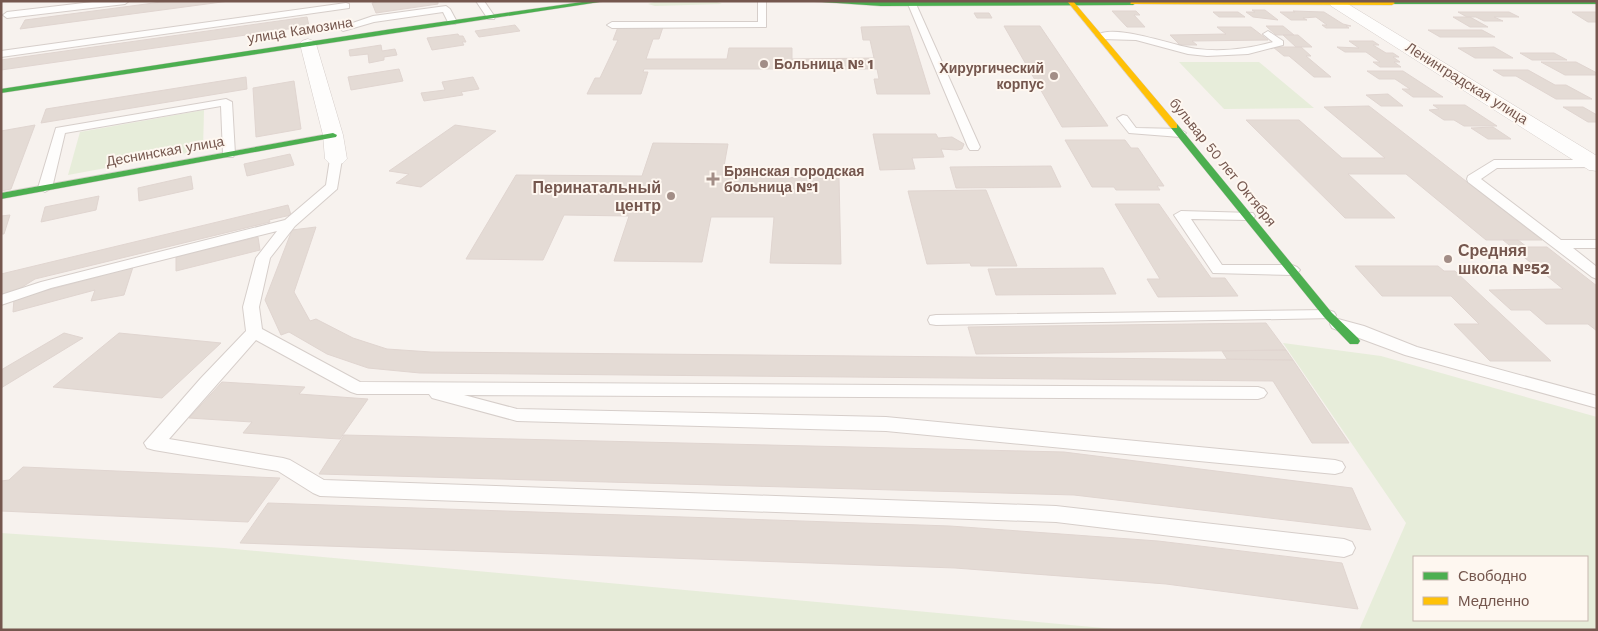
<svg xmlns="http://www.w3.org/2000/svg" width="1598" height="631" font-family="'Work Sans',sans-serif">
	<rect width="100%" height="100%" fill="#f7f2ee"/>
	<path fill="#e7edda" fill-rule="evenodd" d="M654 2H717L722 4 655 6 648 4Z
		M1179 62H1259L1314 108 1224 109Z
		M204 110 203 150 68 175 80 132Z
		M1283 343 1381 356 1597 417V630H1359L1406 523ZM1587 557V620H1414V557Z
		M1 533 224 548 1125 630H1Z"/>
	<path fill="#e4dbd5" stroke="#e0d5d0" d="M169 1H229L20 29 25 20Z
		M379 1H438V4L376 13 372 3Z
		M1252 10H1265L1278 20 1253 17 1246 12H1255Z
		M1112 11H1136L1140 15H1134L1145 27H1127Z
		M1293 11 1324 12 1343 24 1351 26H1346L1349 28H1326L1322 25H1327L1316 17 1303 18 1307 20H1291L1280 12H1295Z
		M1213 12H1238L1245 17H1219Z
		M1458 12H1509L1519 17H1494L1503 21H1484L1476 17H1467Z
		M1572 12H1597V22H1588Z
		M974 13H989L992 18H977Z
		M307 17 309 26 1 70V60Z
		M1453 17H1470L1488 27H1470Z
		M515 25 520 31 479 37 475 31Z
		M909 26 930 94H877L874 79H879L877 69H644L643 72H648L641 94H587L595 78H600L618 40H613L618 27H663L659 39H653L646 59H727L729 48H792V59L874 58 870 40H863L861 27Z
		M1004 26H1040L1108 126 1062 127Z
		M1266 26H1283L1294 35H1276Z
		M1217 27H1251L1268 40 1192 41 1197 45H1180L1170 35 1226 34Z
		M1428 30H1482L1495 37H1440Z
		M458 34 459 36H463L466 42H462L464 45 432 50 427 38Z
		M1283 35H1298L1312 47H1296Z
		M1349 41H1373L1379 45H1373L1386 53H1393L1399 57H1393L1400 62H1394L1401 67H1380L1373 62H1380L1366 52H1345L1337 47 1359 48Z
		M381 45 382 51 395 49 397 55 384 57V60L369 63 368 54 350 56 349 50Z
		M1273 47H1301L1311 56H1306L1331 77H1314L1289 56H1284Z
		M1494 47 1513 58H1475L1458 48Z
		M1520 53H1554L1567 60H1532Z
		M1541 62H1576L1597 73V75H1565Z
		M399 69 403 81 351 90 348 77Z
		M1493 70H1528L1555 85H1566L1592 99H1556L1516 76H1503Z
		M1367 71H1403L1443 97H1413L1402 89H1410L1395 79H1379Z
		M246 77 247 89 41 123 46 109Z
		M473 77 479 89 461 92 463 95 424 101 421 93 445 90 442 82Z
		M294 81 301 129 256 137 253 88Z
		M1388 94 1403 106H1381L1366 95Z
		M1433 105H1465L1497 126H1464L1454 120H1444L1429 110 1439 109Z
		M1369 106 1542 240H1486L1406 174H1348L1395 218H1345L1246 120H1299L1342 158H1385L1324 107Z
		M1563 107H1583L1597 115V122H1588Z
		M35 125 11 189 1 191V131Z
		M455 125 496 131 421 187 396 183 409 174 389 171Z
		M1493 127 1511 139H1488L1471 128Z
		M873 134H936L938 138 952 137 964 144 962 149 957 150 941 149 944 157 912 158 915 169 880 170Z
		M1065 140H1125L1131 148H1138L1164 186H1157L1160 190H1116L1114 187H1092Z
		M653 143 728 144 722 177 839 178 841 264 770 263 774 217H711L702 262 614 261 629 216 564 215 543 260 466 259 516 175 642 176Z
		M290 154 294 165 247 176 244 164Z
		M1051 166 1061 187 956 188 950 167Z
		M191 176 193 189 139 201 138 188Z
		M986 190 1017 266H971L970 263 927 264 908 191Z
		M99 196 96 210 41 222 45 207Z
		M1115 204H1159L1211 278H1225L1238 296 1158 297 1147 279H1160Z
		M288 205 291 215 269 220 270 222 35 279 11 294 1 296V274Z
		M10 215 4 234H1V216Z
		M316 227 294 292 310 321 316 319 353 338 387 349 431 352 1293 360 1349 443H1312L1273 381 420 373 368 368 327 354 289 332 281 335 265 300 292 230Z
		M258 237 260 250 176 271V257Z
		M1503 240H1518L1527 247H1547L1597 286V331L1588 324H1546L1530 310H1511L1489 290 1563 289Z
		M1355 266H1438L1444 271H1455L1551 361H1490L1454 324H1479L1451 296H1382Z
		M133 267 124 295 91 301 95 290 13 312 14 299 101 276 102 273Z
		M1103 268 1116 294 996 295 988 269Z
		M1266 323 1286 350 976 354 968 327Z
		M64 333 83 338 1 388V370Z
		M119 333 221 343 162 398 53 387Z
		M1286 350 1293 360 1227 359 1222 351Z
		M222 382 305 387 299 394 368 399 340 439 243 433 252 422 189 418Z
		M344 435 1064 452 1352 488 1371 530 1074 495 319 474Z
		M23 467 280 478 248 522 1 511V481L9 480Z
		M268 503 950 526 1158 541 1342 563 1358 609 1166 584 955 568 240 543Z"/>
	<g fill="none" stroke-linecap="round" stroke-linejoin="round">
		<defs>
			<path id="lane" d="M101 1H129L125 4 7 18 3 15 7 12Z
				M476 1H484L495 17 494 19H488Z
				M758 1H766V27L612 28 607 25 612 22H758Z
				M912 1 916 4 980 147 978 150H970L968 147 908 4Z
				M346 3 349 4V8L1 57V51Z
				M446 6 450 9 457 22 455 24H449L443 12 374 22 343 31 338 28 373 16Z
				M1268 31 1283 41V45L1248 54 1207 56 1188 54 1136 40 1101 39 1096 36C1113 22 1176 47 1197 49 1222 52 1248 49 1273 42L1263 34Z
				M226 99 232 102 235 154 233 157H225L223 154 221 106 65 133 52 188 45 192 38 188 56 128Z
				M1123 115 1127 116 1136 128 1180 129 1186 133 1180 137 1129 133 1117 118Z
				M336 155 342 159 337 189 295 226 270 258 259 307 262 329 360 382 1258 387 1264 389 1267 393 1264 397 1258 399 464 395 517 409 886 417 1335 460 1342 462 1345 467 1342 472 1335 474 886 431 517 421 432 398 429 394H357L351 392 256 340 169 439 283 458 290 460 324 480 1056 506 1344 539 1352 542 1355 548 1352 554 1344 557 1056 522 320 496 313 493 278 471 154 450 147 448 144 443 201 378 246 331 243 307 256 258 277 231 51 288 1 305V295L41 282 285 220 326 185 330 159Z
				M1494 160H1597V166L1594 167 1497 168 1481 179 1561 240H1597V248H1573L1597 267V279L1592 277 1468 182 1467 179 1468 176Z
				M1181 211 1253 213 1255 216 1253 219 1248 220 1191 219 1222 265H1292L1297 267 1300 270 1297 273 1292 275 1213 273 1174 215Z
				M1328 310 1334 312 1336 315 1334 318 936 325 930 324 928 320 930 316 936 315Z
				M1338 319 1364 326 1417 347 1597 396V408L1405 355 1332 328 1330 324 1332 320Z"/>
			<path id="street" d="M1330 1H1343L1597 156V171L1589 170 1331 6 1329 3Z
				M308 39 314 41 316 44 343 135 347 159 343 163 336 165 329 163 325 159 323 135 300 44 302 41Z"/>
			<path id="fast" d="M589 1H606L1 93V89L392 29Z
				M807 1H1133L1136 3 1133 5 881 6Z
				M1392 1H1597V4H1390L1389 3Z
				M1171 124H1177L1332 313 1358 338 1360 341 1358 344H1350L1324 317 1171 128Z
				M333 133 337 135 336 137 1 199V193Z"/>
			<path id="slow" d="M1067 1H1073L1177 124V128H1171Z
				M1133 1H1392L1395 3 1392 5 1131 4 1130 3Z"/>
		</defs>
		<use href="#lane" stroke="#d6ceca" stroke-width="2"/>
		<use href="#street" stroke="#d6ceca" stroke-width="1"/>
		<use href="#fast" stroke="#d7ceca" stroke-width="1"/>
		<use href="#slow" stroke="#d7ceca" stroke-width="1"/>
		<use href="#lane" fill="#fefdfc" fill-rule="evenodd"/>
		<use href="#street" fill="#fefdfc" fill-rule="evenodd"/>
		<use href="#fast" fill="#4caf50" fill-rule="evenodd"/>
		<use href="#slow" fill="#ffc107" fill-rule="evenodd"/>
	</g>
	<g fill="#a28d86" stroke="#fef7f0" stroke-width="2">
		<circle cx="764" cy="64" r="5"/>
		<circle cx="1054" cy="76" r="5"/>
		<path d="M710.5 171.5h5v5h5v5h-5v5h-5v-5h-5v-5h5z"/>
		<circle cx="671" cy="196" r="5"/>
		<circle cx="1448" cy="259" r="5"/>
	</g>
	<g text-anchor="middle" dominant-baseline="central" stroke-width="4" stroke-linejoin="round" paint-order="stroke">
		<g font-size="14" fill="#75574e" stroke="#fef7f0">
			<text transform="translate(300 30) rotate(-9)">улица Камозина</text>
			<text transform="translate(1467 83) rotate(32)">Ленинградская улица</text>
			<text transform="translate(165 151) rotate(-10)">Деснинская улица</text>
			<text transform="translate(1223 162) rotate(51)">бульвар 50 лет Октября</text>
		</g>
		<g font-size="14" font-weight="bold" fill="#75574e" stroke="#fef7f0" text-anchor="start">
			<text x="774" y="64">Больница № 1</text>
			<text x="1044" y="68" text-anchor="end">Хирургический<tspan x="1044" dy="16">корпус</tspan></text>
			<text x="724" y="171">Брянская городская<tspan x="724" dy="16">больница №1</tspan></text>
		</g>
		<g font-size="16" font-weight="bold" fill="#75574e" stroke="#fef7f0" text-anchor="end">
			<text x="661" y="187">Перинатальный<tspan x="661" dy="18">центр</tspan></text>
			<text x="1458" y="250" text-anchor="start">Средняя<tspan x="1458" dy="18">школа №52</tspan></text>
		</g>
	</g>
	<rect width="1598" height="631" fill="none" stroke="#75574e" stroke-width="5"/>
	<rect x="1413" y="556" width="175" height="65" fill="#fef7f0" stroke="#c7b7af"/>
	<rect x="1423" y="572" width="25" height="8" fill="#4caf50" stroke="#c7b7af"/>
	<text x="1458" y="581" font-size="15" fill="#75574e">Свободно</text>
	<rect x="1423" y="597" width="25" height="8" fill="#ffc107" stroke="#c7b7af"/>
	<text x="1458" y="606" font-size="15" fill="#75574e">Медленно</text>
</svg>
